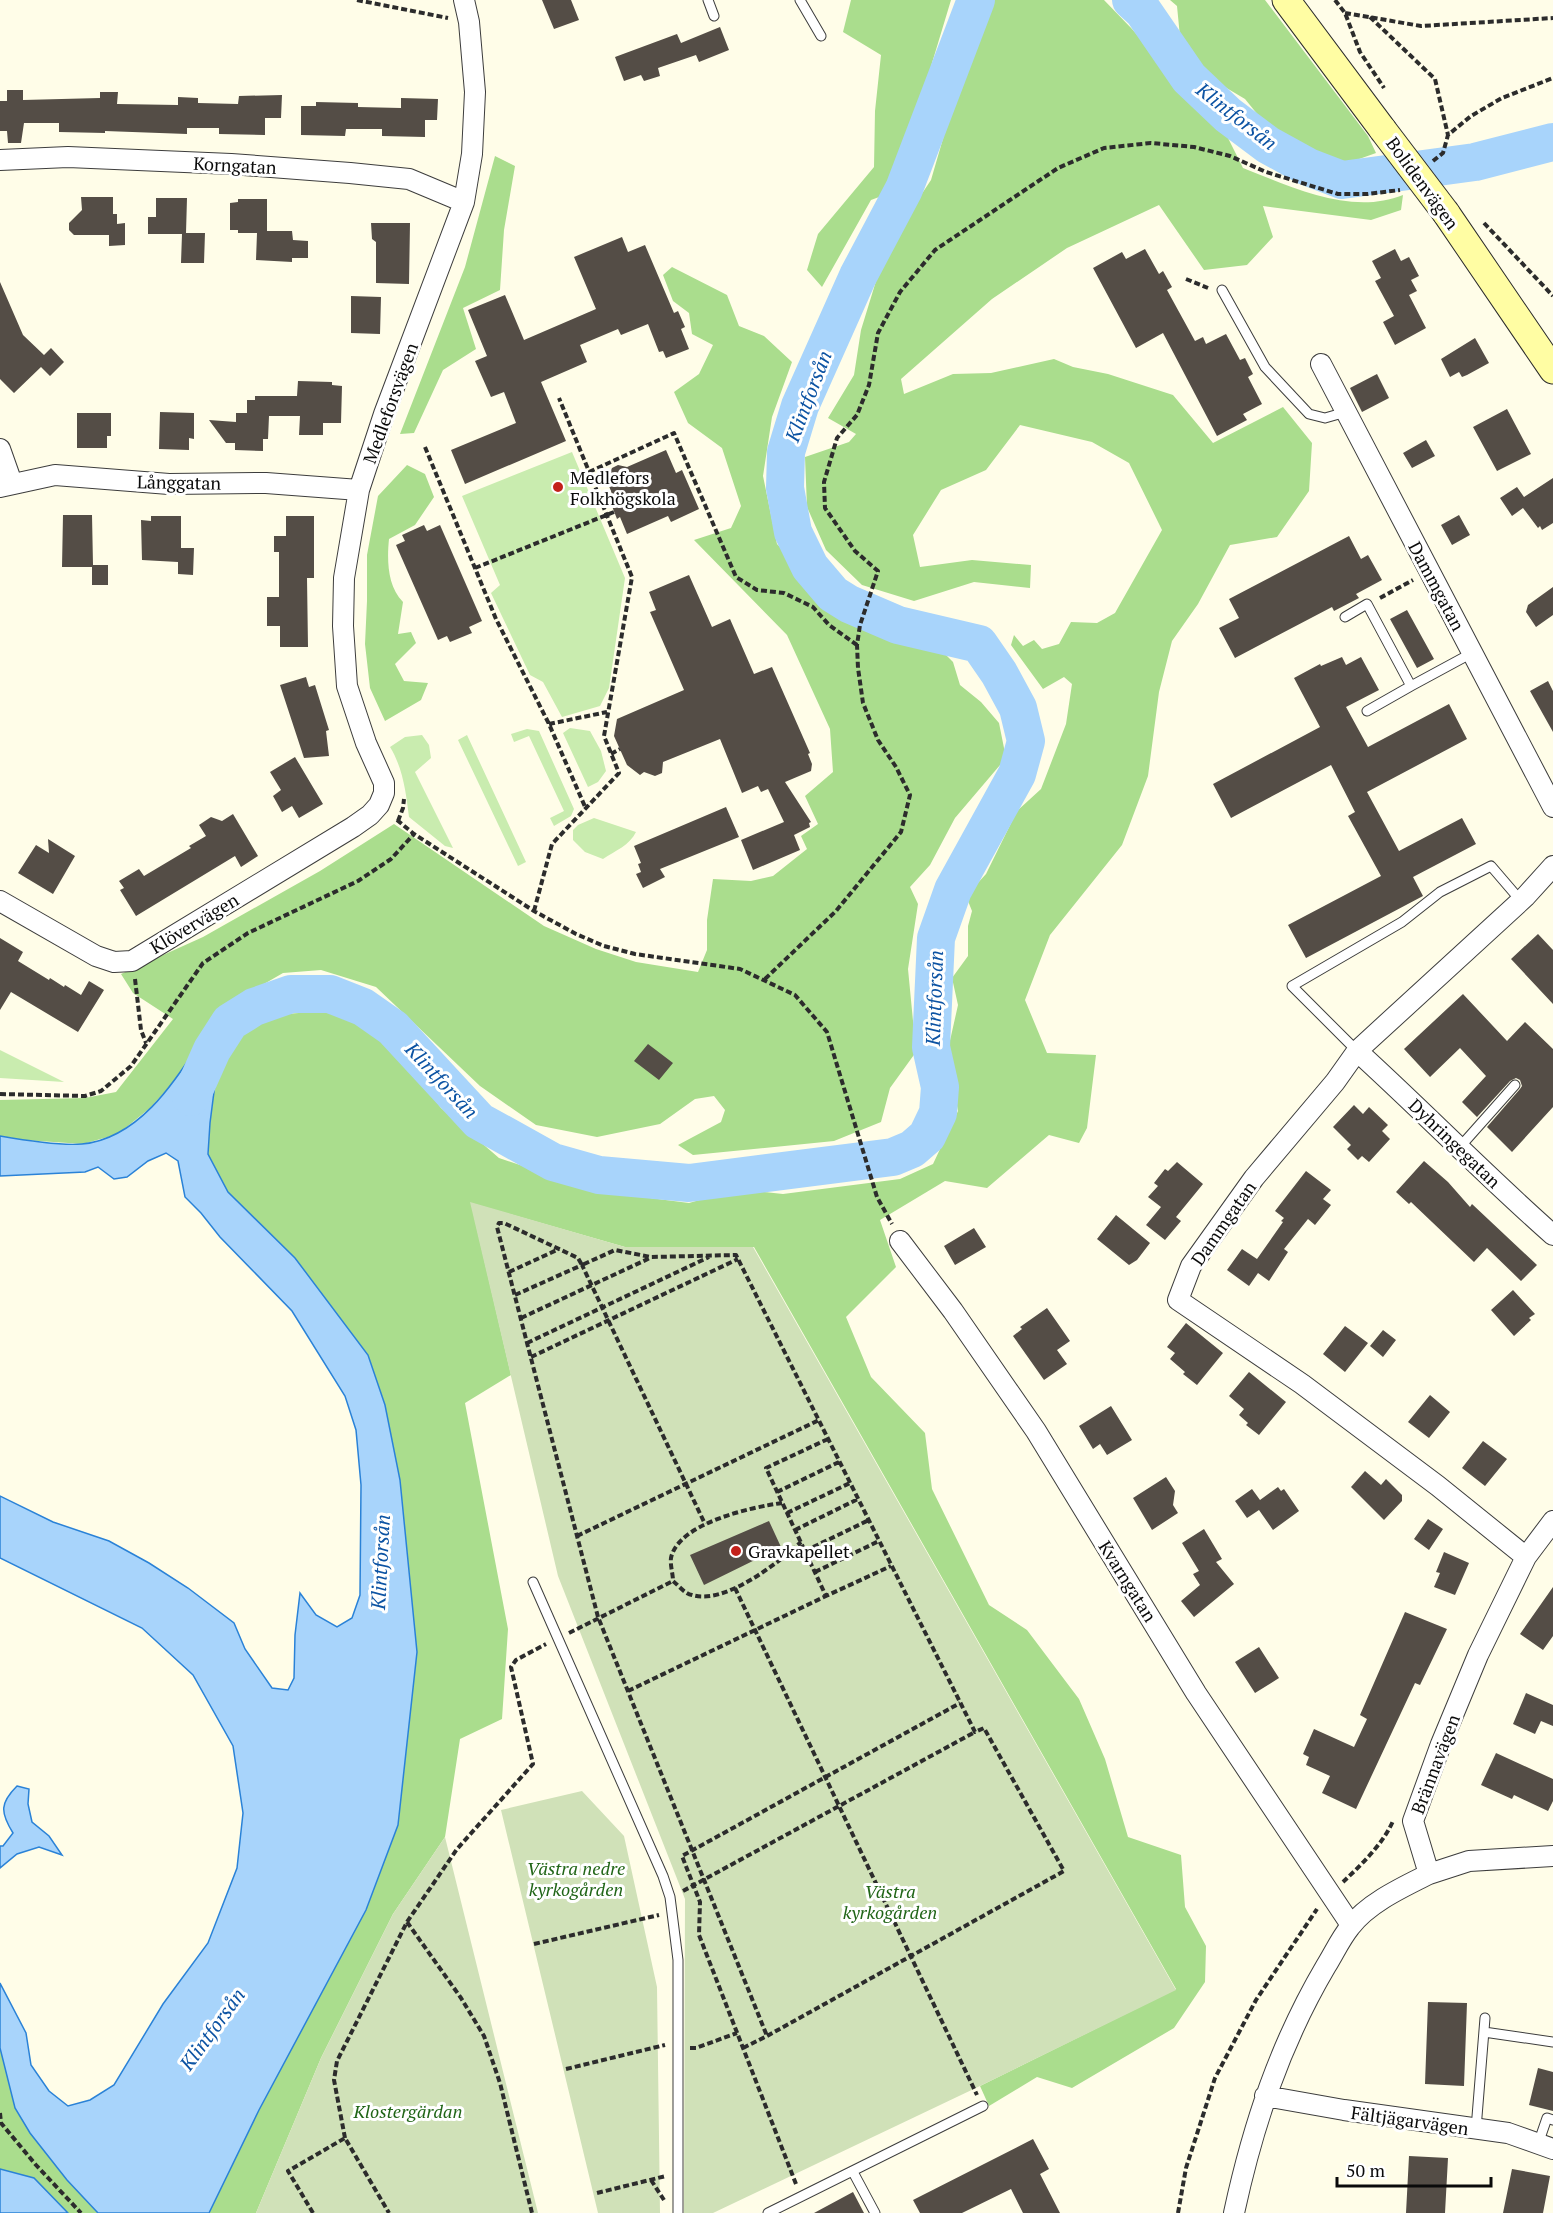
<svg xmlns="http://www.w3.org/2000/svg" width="1553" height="2213" font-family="'PT Serif',serif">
	<rect width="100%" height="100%" fill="#fffde8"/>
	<path fill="#c9ecaf" d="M572 452 625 578 609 688 600 706 562 717 543 682 530 675 491 593 500 585 462 496Z
		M570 728 590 731 601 751 606 771 598 782 588 787 563 733Z
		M527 729 539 731 574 809 571 816 554 826 550 818 564 811 529 736 514 742 511 734Z
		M422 735 429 745 431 758 415 772 453 848 445 846 409 817C406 793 403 768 390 747L405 737Z
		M467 735 526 862 518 866 458 740Z
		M594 818 636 832C630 845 615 851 603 859L585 852 573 840V830L578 825Z
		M0 1050 64 1082 0 1078Z"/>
	<path fill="#aadd8d" d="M851 0H951L913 126 890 193 871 200 822 287 807 270 818 234 874 167 875 111 881 55 843 32Z
		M993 0H1104L1132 29 1188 94 1224 130 1243 168C1292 187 1351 216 1403 195L1401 210 1371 220 1263 206 1273 237 1247 265 1204 270 1159 205 1067 248 992 299 901 379 904 394 953 374 991 373 1054 359 1073 367 1108 374 1173 395 1213 443 1283 407 1312 443 1309 491 1277 537 1230 545 1198 604 1172 641 1159 692 1148 776 1122 845 1050 935 1025 1000 1047 1053 1096 1055 1087 1128 1079 1143 1049 1135 987 1188 945 1181 880 1220 896 1267 846 1317 871 1377 925 1433 932 1489 989 1605 1027 1630 1079 1699 1105 1759 1128 1837 1181 1855 1185 1907 1206 1946 1205 1982 1174 2028 1072 2088 1037 2077 989 2106 980 2086 1176 1989 754 1247H625L471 1203 511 1375 465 1403 508 1629 502 1719 460 1739 445 1837 393 1914 321 2058 256 2213H209L259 2110 366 1910 398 1825 417 1652 400 1480 385 1405 368 1355 295 1258 228 1192 208 1154 210 1123 215 1084 227 1059 249 1026 285 1014 340 1010 394 1048 441 1108 499 1158 556 1177 619 1194 689 1203 738 1189 783 1194 900 1179 933 1164 958 1111 947 1054 958 1005 952 978 968 956V926L972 911 966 896 986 874 1017 811 1041 789 1066 724 1072 684 1064 677 1043 689 1011 645 1014 635 1023 646 1034 640 1042 649 1059 644 1071 622 1097 623 1115 613 1162 530 1129 463 1092 442 1020 425 986 470 941 490 913 535 920 567 972 560 1031 565 1030 588 974 582 914 601 862 585 826 550 807 507 805 457 849 442 856 434 828 418 854 375 861 330 880 268 899 228 931 180 949 118Z
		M1170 0H1265L1368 136 1376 153 1348 163 1314 154 1302 143 1271 131 1245 99 1203 74 1181 47 1177 6Z
		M495 156 515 166 504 230 500 290 463 308 476 349 443 370 414 433 400 434 465 267Z
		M672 267 727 295 739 326 764 336 792 362 772 417 763 476 777 544 823 592V603L830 611 847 616 884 636 936 645 953 662 960 685 981 702 999 723 1006 758 955 818 930 865 910 887 918 904 908 969 916 1052 890 1088 881 1122 834 1141 693 1155 678 1145 721 1122 725 1110 714 1096 695 1099 660 1124 597 1137 536 1125 480 1086 376 987 321 970 283 973 233 1002 200 1042 179 1076 150 1108 118 1134 83 1144 24 1140 0 1136V1100L85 1098 116 1092 173 1019 133 993 121 974 203 937 320 871 394 824 544 926 596 949 636 962 698 972 707 950V920L713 879 751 881 773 876 807 849 801 836 818 824 805 796 833 772 830 729 787 635 694 540 731 528 741 506 722 448 688 423 674 392 699 374 713 345 692 334 689 313 673 301 663 275Z
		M407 465 425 474 434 497 415 525 389 539C387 559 387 586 403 602L398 634 411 632 416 643 395 664 404 681 428 683 421 700 385 721 370 688 365 644 367 601V555L378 496Z
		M0 2048 8 2076 67 2180 98 2213H68L34 2178 0 2169Z"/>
	<path fill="#d0e1b8" d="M470 1202 625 1247H753L1176 1990 980 2086 713 2213H684L685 1899 558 1576Z
		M582 1791 624 1836 657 1987 660 2213H598L501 1810Z
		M445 1837 538 2213H256L321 2058 393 1914Z"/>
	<path fill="#a8d4fb" stroke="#2a82d7" stroke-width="1.5" d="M200 1042 227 1059 215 1084 210 1123 208 1154 228 1192 295 1258 368 1355 385 1405 400 1480 417 1652 398 1825 366 1910 259 2110 209 2213H98L67 2180 30 2133 15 2108 0 2048V1983L26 2033 31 2065 49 2091 68 2106 90 2100 114 2085 163 2004 208 1943 237 1868 243 1813 233 1746 193 1675 142 1628 0 1558V1496L53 1522 109 1541 149 1563 188 1588 234 1623 245 1649 272 1688 288 1690 294 1678 295 1635 300 1593 316 1615 337 1627 352 1618 360 1595 361 1485 356 1430 345 1396 292 1311 220 1237 201 1213 185 1197 178 1161 166 1153 148 1161 127 1177 114 1179 98 1167 85 1172 0 1176V1136C23 1140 60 1146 82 1144 137 1139 174 1084 200 1042Z
		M17 1786 29 1789 28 1804 32 1822 49 1836 62 1855 39 1847 17 1854 0 1868V1846H3L13 1833C0 1812 0 1803 17 1786Z
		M0 2169 34 2178 68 2213H0Z"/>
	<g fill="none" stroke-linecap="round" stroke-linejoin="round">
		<path stroke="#a8d4fb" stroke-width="38" d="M1131 0 1143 11 1189 78 1228 115 1268 145 1308 167 1342 180 1475 162 1553 142
			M191 1097 212 1050 230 1022 254 1007 291 994H330L363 1007 393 1028 479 1121 553 1162 599 1175 689 1183 893 1157 912 1149 927 1136 938 1113 940 1087 931 1047 936 938 953 890 1017 774 1026 741 1018 708 999 673 979 644 898 625 849 604 833 594 810 567 793 532 785 488 786 452 800 406 858 276 904 189 976 0"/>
	</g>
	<path fill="#544d46" d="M542 0H571L579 20 554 29Z
		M720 27 729 50 699 62 696 55 658 68 660 76 644 81 641 75 624 81 615 57 677 34 681 43Z
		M7 90H23V100L100 98V92H118L117 104 178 105V97L198 98V103L238 104 239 96 282 95 281 118H265V135L219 134V128H187V134L105 131V133L59 132V123H24L21 143H8L7 131H0V101H7Z
		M401 98 438 99 437 120H425V137L382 136V129H346L345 136 301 135V106H316V102L358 103V107L401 108Z
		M81 197H113V214H117V224L125 223V245L109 246V235H74L69 230V223L82 210Z
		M156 198H187L186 233H205L204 263H181L182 234H148V217H156Z
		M238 199H267V231H292L293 240 308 241V258H292V262L256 260 257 233H238V230H230V203L238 202Z
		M371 223H410L409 284 376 283V242L372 239Z
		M622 237 628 252 645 245 674 313 678 311 685 327 681 329 689 349 666 358 663 351 659 352 648 324 621 335 618 329 580 345 587 362 541 382 566 441 465 484 451 450 516 423 504 392 491 397 475 361 487 356 468 310 505 295 524 340 596 309 574 257Z
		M1145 249 1159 274 1163 271 1172 287 1167 290 1195 341 1203 337 1206 344 1226 334 1240 360 1245 358 1253 374 1248 377 1262 404 1243 414 1247 420 1217 436 1163 333 1136 348 1093 268 1122 252 1126 259Z
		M1395 249 1401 261 1409 257 1419 276 1411 280 1417 291 1409 295 1426 328 1395 345 1383 322 1394 316 1375 281 1381 278 1372 261Z
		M0 282 23 335 44 355 51 348 64 362 50 376 41 367 14 393 0 379Z
		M351 296 381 297 380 334 351 333Z
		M1475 338 1489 363 1467 375 1462 377 1459 372 1450 377 1441 359Z
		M1377 374 1389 398 1362 412 1350 388Z
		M298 381 332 382V385L342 386 341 423H323V435H299L300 416H269L268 439H263V451L235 450V443H226L209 420 236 422V413H247V400H255V396H297Z
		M1507 409 1531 454 1497 471 1473 427Z
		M160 412 194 413V439L189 438V450L159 449Z
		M77 413H111V436H107V448H77Z
		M1426 440 1435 456 1412 468 1403 453Z
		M666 450 676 473 682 470 699 509 671 522 668 516 627 534 620 517 617 519 610 501 614 499 607 481 612 468 618 465 627 467Z
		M1553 478V523L1542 530 1540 526 1538 528 1523 508 1512 516 1500 498 1517 487 1524 497Z
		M63 515H92L93 565H108V585H92V567H62Z
		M1459 515 1470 535 1452 545 1441 525Z
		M151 516H181V548H194L193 575 178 574V562L142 560 141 520 151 521Z
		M286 516H314V578H307L308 647H280V626H267V597H279V552H274V536H286Z
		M424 525 427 531 440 525 482 621 469 627 472 633 450 642 447 636 438 640 396 545 405 541 402 535Z
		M1349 536 1361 559 1368 555 1382 580 1356 594 1359 598 1334 611 1332 607 1235 658 1219 628 1239 618 1229 599Z
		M689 575 712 627 730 619 754 674 772 667 810 753 808 754 812 764 811 771 785 782 811 822 809 823 810 827 794 835 800 850 753 870 741 840 784 822 768 789 761 792 758 786 742 793 720 739 663 762 662 773 655 776 644 772 640 775 627 765 614 736 617 719 684 690 650 612 656 610 649 592Z
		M1553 587V615L1536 627 1526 612 1528 605Z
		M1407 610 1434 659 1417 668 1390 619Z
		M1342 657 1346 665 1361 657 1379 690 1346 707 1368 747 1449 704 1467 739 1367 792 1399 851 1462 818 1476 844 1413 877 1423 896 1306 958 1288 925 1381 876 1348 816 1355 812 1331 765 1231 818 1213 784 1320 727 1294 678 1320 664 1321 666Z
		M306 677 309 687 315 685 329 730 326 731 329 756 304 758 280 685Z
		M1548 681 1553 691V732L1530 691Z
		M295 757 323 804 299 818 292 806 282 812 273 796 281 790 270 772Z
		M726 807 739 837 660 869 665 877 643 888 636 874 641 872 638 864 641 863 634 846Z
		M233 814 258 856 241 867 235 856 136 916 120 890 124 888 119 881 139 869 144 876 191 848 189 846 206 836 199 825 211 817 222 821Z
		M48 839 75 856 53 894 18 873 36 845 49 853Z
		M1538 934 1553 950V1004L1511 959Z
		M0 938 23 952 18 961 49 980 50 978 64 987 65 985 81 995 89 981 104 990 78 1032 11 992 0 1010Z
		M1463 994 1507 1041 1525 1022 1553 1049V1107L1512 1152 1487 1127 1520 1089 1522 1086 1520 1080 1516 1078 1510 1081 1477 1117 1462 1102 1486 1076 1460 1048 1430 1077 1404 1049Z
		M648 1044 673 1063 659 1080 634 1061Z
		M1354 1105 1363 1114 1369 1107 1388 1125 1382 1131 1390 1139 1369 1162 1362 1156 1358 1160 1347 1149 1351 1145 1333 1127Z
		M1424 1161 1448 1182 1470 1207 1472 1204 1537 1265 1521 1281 1487 1248 1474 1262 1411 1202 1409 1204 1396 1192Z
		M1177 1162 1203 1184 1176 1217 1181 1221 1165 1240 1146 1225 1161 1207 1148 1197 1158 1186 1154 1183 1165 1169 1168 1171Z
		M1306 1171 1331 1190 1323 1199 1331 1205 1315 1225 1308 1219 1284 1249 1288 1252 1269 1281 1258 1273 1249 1286 1227 1270 1242 1249 1257 1259 1283 1222 1281 1221 1284 1218 1275 1211Z
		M1116 1215 1150 1243 1137 1260 1129 1265 1097 1239Z
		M974 1228 986 1247 955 1265 944 1246Z
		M1513 1290 1535 1314 1529 1318 1531 1320 1514 1336 1491 1310Z
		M1047 1308 1070 1341 1057 1350 1067 1364 1044 1380 1013 1336 1022 1329 1020 1327Z
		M1186 1323 1223 1353 1197 1385 1183 1374 1185 1372 1170 1359 1175 1353 1167 1347Z
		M1345 1326 1368 1343 1345 1372 1323 1354Z
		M1383 1330 1396 1340 1383 1357 1370 1346Z
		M1249 1372 1286 1402 1259 1435 1246 1425 1248 1423 1239 1415 1244 1409 1229 1396Z
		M1430 1395 1450 1412 1429 1438 1408 1422Z
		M1111 1406 1132 1440 1107 1455 1100 1444 1093 1449 1079 1426Z
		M1483 1441 1507 1459 1485 1486 1462 1468Z
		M1365 1471 1381 1485 1386 1479 1402 1495V1501L1384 1520 1351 1487Z
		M1166 1477 1175 1491 1173 1505 1178 1513 1152 1530 1133 1498Z
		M1278 1487 1281 1491 1284 1489 1299 1511 1273 1530 1259 1510 1247 1518 1235 1501 1252 1489 1260 1500Z
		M1428 1519 1443 1529 1429 1550 1414 1539Z
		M769 1521 781 1547 704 1585 690 1555Z
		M1204 1529 1222 1559 1216 1562 1234 1584 1194 1617 1181 1601 1200 1585 1193 1574 1199 1571 1182 1543Z
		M1444 1552 1469 1563 1455 1595 1434 1587 1440 1573 1436 1572Z
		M1553 1587V1636L1543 1650 1520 1634Z
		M1405 1612 1447 1629 1420 1685 1415 1683 1356 1809 1322 1793 1330 1776 1306 1765 1309 1757 1303 1754 1314 1729 1354 1747 1367 1719 1360 1715Z
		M1259 1647 1279 1678 1255 1693 1235 1662Z
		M1526 1693 1553 1705V1726L1541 1721 1535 1734 1513 1724Z
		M1496 1753 1553 1779V1801L1548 1811 1514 1795 1512 1799 1481 1785Z
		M1428 2002 1467 2003 1464 2086 1425 2084Z
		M1538 2068 1553 2072V2111L1529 2105Z
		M1033 2139 1049 2169 1040 2174 1060 2213H1023L1011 2189 962 2213H920L913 2200Z
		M1409 2156 1448 2158 1445 2213H1406Z
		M1512 2169 1550 2176 1543 2213H1503Z
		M853 2192 864 2213H814Z"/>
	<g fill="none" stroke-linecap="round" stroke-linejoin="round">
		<defs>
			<path id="service" d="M708 0 714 16
				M800 0 821 36
				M1222 290 1265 367 1309 414 1325 418 1346 412
				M1345 617 1367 604 1411 686 1472 653
				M1367 711 1411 686
				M1357 1051 1292 986 1402 922 1440 892 1491 866 1521 901
				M1459 1148 1515 1085
				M533 1582 663 1876 670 1897 678 1960V2213
				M1484 2032 1553 2042
				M1476 2129 1485 2018
				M1538 2144 1547 2118 1553 2120
				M853 2172 875 2213
				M768 2213 983 2106"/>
			<path id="minor" d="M0 160 68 157 231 164 350 173 409 179 464 202
				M1321 364 1553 807
				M0 449 12 483
				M0 487 55 475 169 484 266 483 359 490
				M0 901 96 956 114 962 132 961 353 827 370 815 379 805 384 793V783L366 743 347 686 343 626 344 578 359 490 384 414 464 202 472 154 475 92 469 22 464 0
				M1357 1051C1423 1111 1486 1176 1553 1235
				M900 1241 953 1311 1036 1431 1196 1693 1351 1925
				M1526 1557 1438 1486 1302 1384 1178 1300 1191 1266 1254 1178 1335 1082 1357 1051 1525 897 1553 866
				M1429 1874 1469 1861 1553 1856
				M1265 2096 1344 2110 1508 2133 1553 2149
				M1234 2213C1253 2125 1280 2044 1326 1966 1334 1953 1341 1938 1350 1927 1368 1903 1403 1887 1429 1874L1413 1821 1441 1744 1478 1655 1526 1557 1553 1521"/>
			<path id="secondary" d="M1286 0 1383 130
				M1446 213 1553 370"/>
		</defs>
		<use href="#service" stroke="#3d3d3d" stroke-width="11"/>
		<use href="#minor" stroke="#3d3d3d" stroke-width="22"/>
		<use href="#secondary" stroke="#2c2c2c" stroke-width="29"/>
		<path stroke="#2c2c2c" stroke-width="4" stroke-dasharray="6 3" stroke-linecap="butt" d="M357 0 448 18
			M1335 0 1345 13 1360 52 1384 88
			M1345 13 1421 26 1553 18
			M1370 17 1435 79 1448 135
			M1433 161 1443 153 1448 135 1471 116 1502 98 1553 78
			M1484 223 1553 296
			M1186 279 1208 288
			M425 447 496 619 549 724 586 809
			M589 472 674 433 736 577 757 590 784 593 813 607 829 625 857 645
			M475 568 614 512
			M1380 598 1413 580
			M549 724 607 712
			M611 754 620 749
			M397 820 414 834 534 911 576 934 604 946 635 954 740 969 795 995 827 1032 877 1197 892 1224
			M398 821 403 808 404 799
			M534 911 552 844 619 773 604 736 632 577 559 398
			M135 979 141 1030 146 1043
			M765 979 836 911 901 832 910 795 896 767 878 740 863 703 858 668 857 645 860 625 878 571 855 551 825 508 824 482 837 438 857 415 869 385 878 333 900 292 935 250 1058 168 1104 148 1151 143 1194 147 1230 156 1266 172 1338 194H1368L1400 190
			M0 1094 85 1096 101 1091 131 1066 203 963 248 933 358 881 391 859 414 834
			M509 1272 559 1249
			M515 1295 582 1265 705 1524
			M521 1318 650 1258
			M527 1343 709 1257
			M531 1357 738 1259
			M828 1439 766 1468 826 1596 891 1566
			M777 1492 839 1462
			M782 1503C752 1507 678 1523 671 1558 670 1565 673 1574 673 1581 679 1586 685 1594 692 1595 725 1605 778 1563 801 1542
			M787 1513 850 1483
			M795 1530 858 1499
			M577 1536 819 1420
			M805 1551 869 1520
			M815 1572 879 1541
			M735 1588 977 2095
			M569 1633 673 1581
			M628 1691 826 1596
			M1343 1882C1361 1865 1383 1844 1393 1821
			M683 1891 975 1732
			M407 1922 461 1998 484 2036 500 2083 532 2213
			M534 1944 659 1915
			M690 2048H696L737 2033
			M743 2048 767 2036 1064 1871 984 1728 975 1732 736 1255 651 1257 615 1250 582 1265 578 1258 504 1223H499L497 1227 598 1617 767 2036
			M566 2069 665 2045
			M0 2113 1 2123 36 2165 81 2213
			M345 2138 334 2080 337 2061 407 1922 457 1849 533 1764 511 1667 516 1660 546 1644
			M651 2180 664 2200
			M796 2184 699 1935 700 1902 682 1856 960 1703
			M597 2193 666 2176
			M313 2213 288 2171 345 2138 389 2213
			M1178 2213 1186 2168 1215 2078 1256 2000 1317 1909"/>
		<use href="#service" stroke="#fff" stroke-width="9"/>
		<use href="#minor" stroke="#fff" stroke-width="20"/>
		<use href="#secondary" stroke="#fffda3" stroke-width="27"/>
		<defs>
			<path id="secondary-bridge" d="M1383 130 1446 213"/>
		</defs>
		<use href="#secondary-bridge" stroke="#2c2c2c" stroke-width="29" stroke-linecap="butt"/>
		<use href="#secondary-bridge" stroke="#fffda3" stroke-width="27"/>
	</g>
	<g fill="#c3211a" stroke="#fff" stroke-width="2">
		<circle cx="558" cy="487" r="6"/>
		<circle cx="736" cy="1551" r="6"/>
	</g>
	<g text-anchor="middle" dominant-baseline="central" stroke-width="6" stroke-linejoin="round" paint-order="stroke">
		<g font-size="18" fill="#0a0a0a" stroke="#fff">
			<text transform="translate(235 165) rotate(3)">Korngatan</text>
			<text transform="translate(1423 183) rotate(54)">Bolidenvägen</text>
			<text transform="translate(390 403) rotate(-70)">Medleforsvägen</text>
			<text transform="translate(179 482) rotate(1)">Långgatan</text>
			<text transform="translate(1437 586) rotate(62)">Dammgatan</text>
			<text transform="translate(194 923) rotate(-31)">Klövervägen</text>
			<text transform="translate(1455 1143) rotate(44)">Dyhringegatan</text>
			<text transform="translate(1223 1223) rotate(-55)">Dammgatan</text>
			<text transform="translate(1128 1581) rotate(58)">Kvarngatan</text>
			<text transform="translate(1435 1764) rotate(-69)">Brännavägen</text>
			<text transform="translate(1410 2120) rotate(8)">Fältjägarvägen</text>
		</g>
		<g font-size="18" fill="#0a0a0a" stroke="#fff" text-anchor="start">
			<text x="570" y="477">Medlefors<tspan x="570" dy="21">Folkhögskola</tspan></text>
			<text x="748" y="1551">Gravkapellet</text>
		</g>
		<g font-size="18" font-style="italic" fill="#206517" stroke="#fff">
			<text x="576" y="1868">Västra nedre<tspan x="576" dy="21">kyrkogården</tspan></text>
			<text x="890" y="1891">Västra<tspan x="890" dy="21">kyrkogården</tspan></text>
			<text x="408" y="2111">Klostergärdan</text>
		</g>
		<g font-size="20" font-style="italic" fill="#0c53a3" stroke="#fff">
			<text transform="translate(1237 116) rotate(38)">Klintforsån</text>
			<text transform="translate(808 396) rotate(-69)">Klintforsån</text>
			<text transform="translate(934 998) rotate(-88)">Klintforsån</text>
			<text transform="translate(442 1080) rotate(47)">Klintforsån</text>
			<text transform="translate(380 1562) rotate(-87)">Klintforsån</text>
			<text transform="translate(212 2029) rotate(-54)">Klintforsån</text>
		</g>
	</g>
	<path d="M1337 2177v9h154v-9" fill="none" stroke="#0a0a0a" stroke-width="3"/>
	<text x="1346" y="2177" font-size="18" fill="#0a0a0a" stroke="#ffffff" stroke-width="4.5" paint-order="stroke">50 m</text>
</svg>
